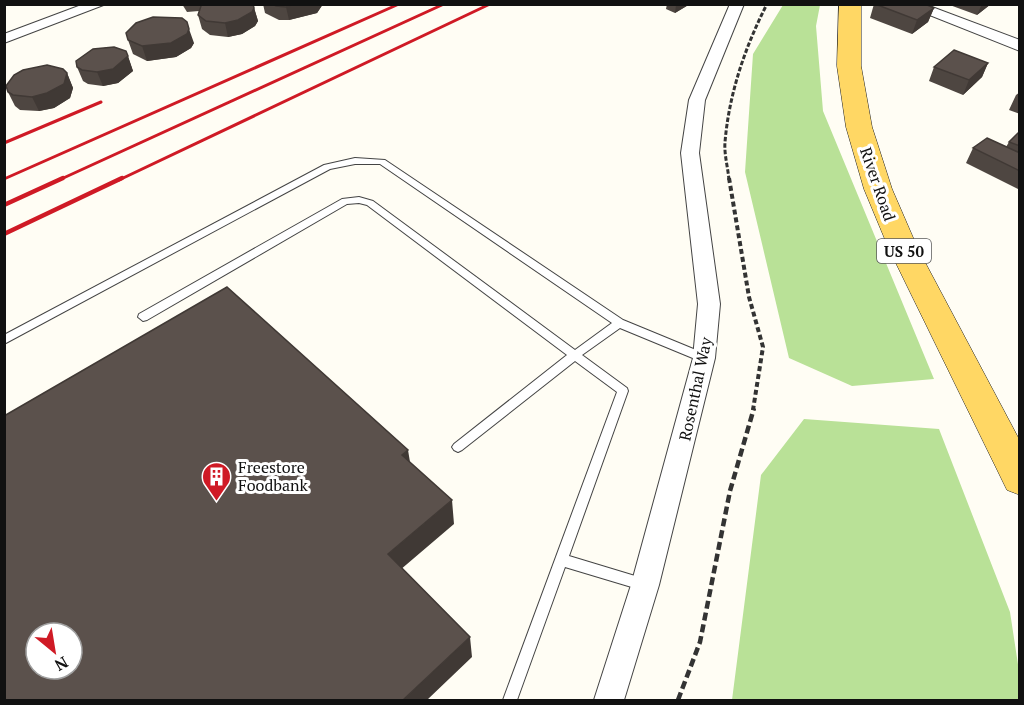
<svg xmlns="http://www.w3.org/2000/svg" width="1024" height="705" font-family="'PT Serif',serif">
	<rect width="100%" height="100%" fill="#fffdf4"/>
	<path fill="#b9e197" d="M783 5H820L816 26 823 111 934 379 852 386 789 358 745 172 753 54Z
		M804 419 939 429 1010 612 1019 671V700H732L761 475Z"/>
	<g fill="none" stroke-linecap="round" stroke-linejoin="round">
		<defs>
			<path id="lane" d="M355 158 385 160 623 320 708 355 709 358 708 361H700L620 328 582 355 627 388 628 391 569 556 645 579 650 581 651 585 650 589 645 591 565 567 517 700H503L617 392 575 361 462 450 458 452 454 450 452 447 454 444 567 355 367 205 359 203 347 204 147 320 143 321 138 317 139 314 342 199 359 197 373 201 575 350 612 323 380 164H355L330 169 4 344V335L324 165Z"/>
			<path id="street" d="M84 4H106L4 43V34Z
				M730 4H744L705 100 699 153 720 304 715 358 659 585 624 700H594L631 585 693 358 698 304 681 153 689 100Z
				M902 4H924L1020 40V51Z"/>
			<path id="primary" d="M839 4H861V66L872 127 892 189 918 249 1020 441V495L1007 490 889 249 864 189 846 127 837 66Z"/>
		</defs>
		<use href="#lane" stroke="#444" stroke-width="2"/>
		<use href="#street" stroke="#444" stroke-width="2"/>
		<use href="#primary" stroke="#222" stroke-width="1"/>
		<path stroke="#333" stroke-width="3" stroke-dasharray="4.5 2" stroke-linecap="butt" d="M729 180C728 168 724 154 725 142 729 94 745 47 767 4"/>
		<path stroke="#333" stroke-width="4" stroke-dasharray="5 3" stroke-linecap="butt" d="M729 178 749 297 763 347 753 410"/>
		<path stroke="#333" stroke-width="4.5" stroke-dasharray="8 4" stroke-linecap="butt" d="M678 700 700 642 730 491 754 408"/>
		<use href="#lane" fill="#fff" fill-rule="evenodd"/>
		<use href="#street" fill="#fff" fill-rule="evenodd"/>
		<use href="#primary" fill="#ffd764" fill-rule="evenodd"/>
		<path stroke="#cf1a25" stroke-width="3" d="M4 143 101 102
			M4 179 399 4
			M59 180 444 4
			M119 180 490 4"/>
		<path stroke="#cf1a25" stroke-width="4.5" d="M4 205 63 178
			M4 234 122 178"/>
	</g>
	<path fill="#4e4641" d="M182 4H253L258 21 255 26 242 34 228 37 210 35 202 29 198 15 199 11 187 12Z
		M263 4H323L317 13 289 20H279L265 13Z
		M667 4H690L675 13 666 9Z
		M874 4 934 8 928 22 912 34 870 18Z
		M947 4H991L977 15Z
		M128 40 194 43 191 48 176 57 147 61 133 54Z
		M126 51 133 71 118 83 103 86 88 84 83 81 77 67Z
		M988 63 982 77 963 95 929 81 934 67Z
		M67 73 73 88 70 98 54 108 39 111 20 110 15 106 8 92Z
		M1020 92V114L1009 110 1016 95Z
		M1020 131V190L966 163 973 148 1006 147 1009 142Z"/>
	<path fill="#403935" d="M294 4H323L317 13 289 20 286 7Z
		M678 4H690L675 13 676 5Z
		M982 4H991L977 15Z
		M254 8 258 21 255 26 242 34 228 37 225 23Z
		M934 8 928 22 912 34 917 20Z
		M189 29 194 43 191 48 176 57 147 61 142 46Z
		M128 56 133 71 118 83 103 86 97 72Z
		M988 63 982 77 963 95 969 80Z
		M67 73 73 88 70 98 54 108 39 111 32 97Z
		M408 450 412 474 402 455Z
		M452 500 454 524 393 576 388 554Z
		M470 637 472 657 427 700H403Z"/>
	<path fill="#5b514c" stroke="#403935" stroke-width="1.5" fill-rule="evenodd" d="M202 4H253L254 8 252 12 238 20 225 23 206 21 198 15 201 6Z
		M273 4H294L286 7 276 6Z
		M875 4H925L934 8 917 20Z
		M153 17 182 18 187 22 189 29 187 34 171 43 142 46 128 40 126 33 136 23Z
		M114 47 126 51 128 56 113 69 97 72 82 70 77 67 76 61 93 49Z
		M954 50 988 63 969 80 934 67Z
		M47 65 63 69 67 73 64 84 47 93 32 97 13 95 8 92 6 86 14 75 23 70Z
		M1020 131V146L1009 142Z
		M987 138 1020 153V171L973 148Z
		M227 287 408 450 402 455 452 500 388 554 470 637 403 700H4V416ZM36 633H72V669H36Z"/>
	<defs>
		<symbol id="building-pin" viewBox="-11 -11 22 30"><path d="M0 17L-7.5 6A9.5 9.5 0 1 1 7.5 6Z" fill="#cf1a25" stroke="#fff"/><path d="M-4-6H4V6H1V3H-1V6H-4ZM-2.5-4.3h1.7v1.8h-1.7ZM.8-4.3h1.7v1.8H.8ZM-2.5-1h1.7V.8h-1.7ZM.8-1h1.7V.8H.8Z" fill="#fff"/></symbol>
	</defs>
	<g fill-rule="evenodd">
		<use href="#building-pin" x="200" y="460" width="33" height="45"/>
	</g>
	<g text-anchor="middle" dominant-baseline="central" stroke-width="6" stroke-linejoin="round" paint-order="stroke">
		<rect fill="#fff" stroke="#585858" stroke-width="1.5" x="877" y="239" width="54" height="24" rx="4.5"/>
		<g font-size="15" font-weight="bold" fill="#111">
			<text x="904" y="251">US 50</text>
		</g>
		<g font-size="16" fill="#111" stroke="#fff">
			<text transform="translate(878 184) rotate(71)">River Road</text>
			<text transform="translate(695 389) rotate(-78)">Rosenthal Way</text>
		</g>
		<g font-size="16" fill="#111" stroke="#fff" text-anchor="start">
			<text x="238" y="467">Freestore<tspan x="238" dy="18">Foodbank</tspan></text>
		</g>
	</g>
	<rect width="1024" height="705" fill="none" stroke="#111111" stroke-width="12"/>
	<g transform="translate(54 651) rotate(150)"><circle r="28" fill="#ffffff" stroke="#a0a0a0" stroke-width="1.5"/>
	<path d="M0-4.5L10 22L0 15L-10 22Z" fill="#cf1a25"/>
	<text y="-9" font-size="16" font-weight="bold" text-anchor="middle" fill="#111111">N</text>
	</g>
</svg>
